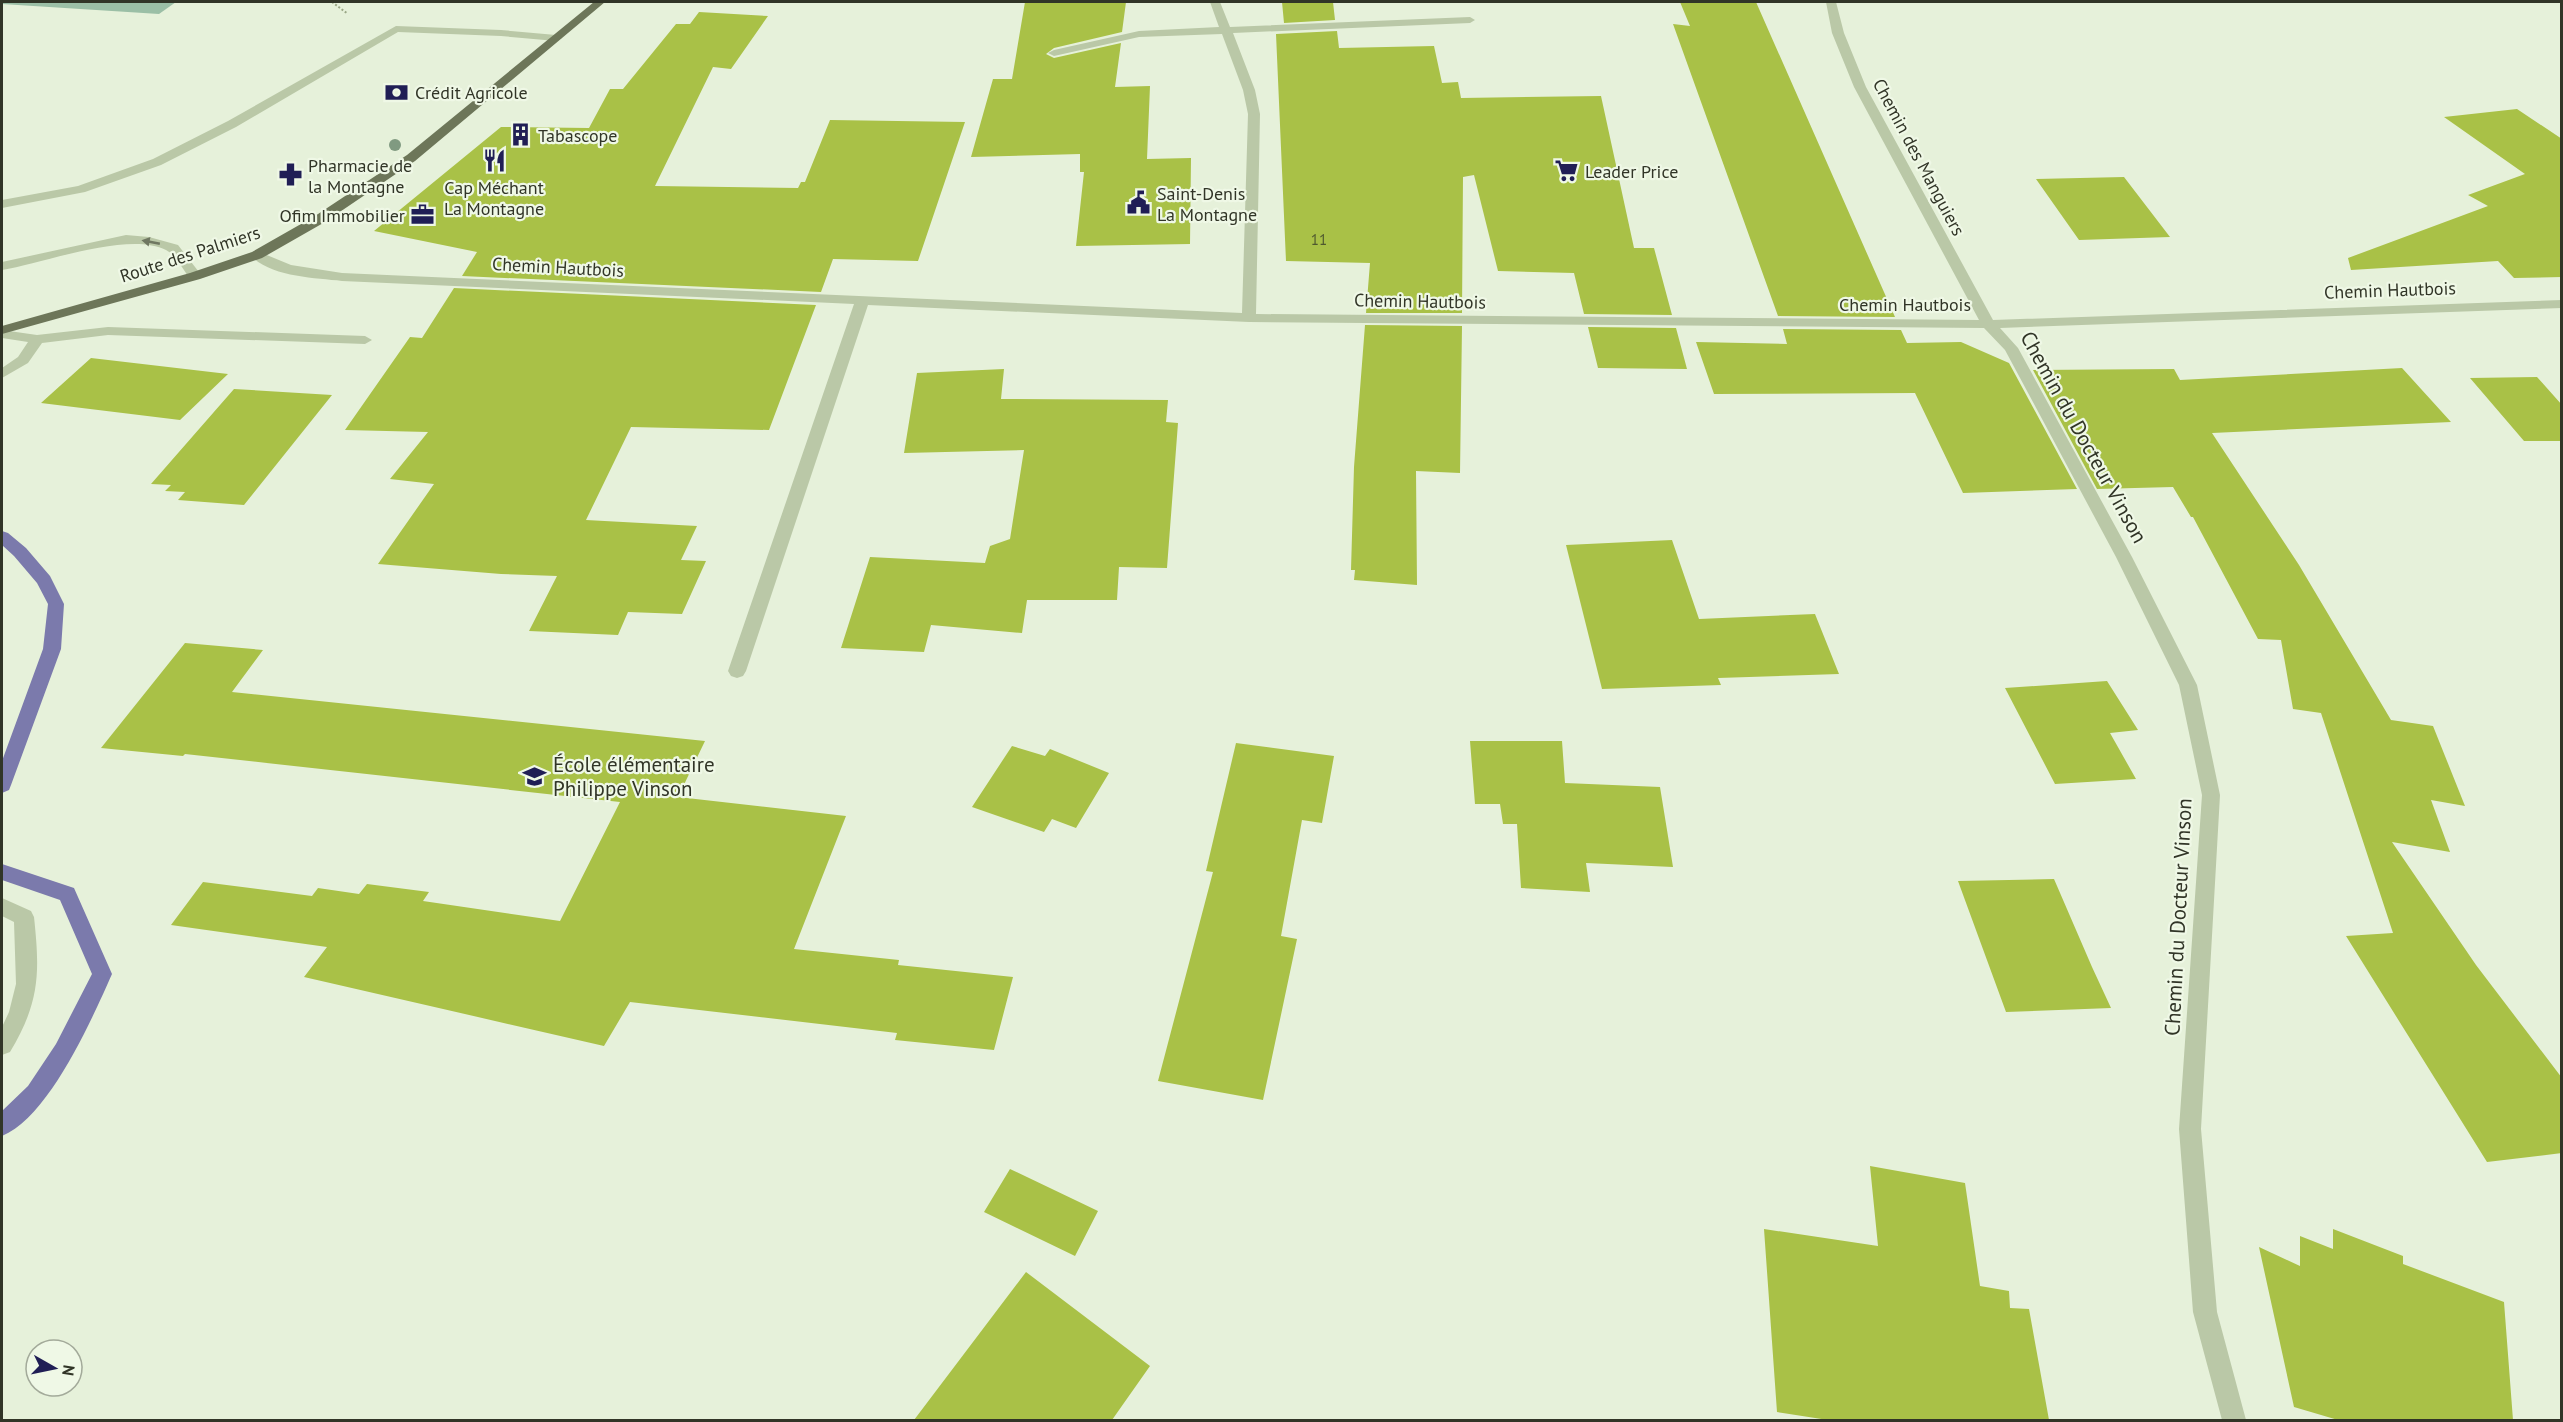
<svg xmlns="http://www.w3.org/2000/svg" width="2563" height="1422" font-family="'PT Sans',sans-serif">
	<rect width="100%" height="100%" fill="#e6f1da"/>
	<path fill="#9bbfa6" d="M2 2H176L159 14 2 4Z"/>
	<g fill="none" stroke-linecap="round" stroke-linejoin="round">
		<path fill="#7b7aac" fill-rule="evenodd" d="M2 531 8 533 26 548 50 576 64 604 61 649 11 785 9 790 2 793V761L43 649 48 604 37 583 14 556 2 545Z
			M2 864 74 888 112 974C92 1019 49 1117 2 1136V1111L28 1086 56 1044 92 974 60 900 2 880Z"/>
	</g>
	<path fill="#a9c147" d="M1025 2H1126L1122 32 1054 48 1046 54 1054 58 1121 43 1115 87 1150 86 1147 159 1191 158 1190 244 1076 246 1084 172H1080V154L971 157 993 79H1012Z
		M1282 2H1333L1335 20 1284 23Z
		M1680 2H1756L1895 317 1778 316 1673 24 1690 26Z
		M699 12 768 16 731 69 713 67 655 186 798 188 801 182H805L830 120 965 122 918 261 833 259 821 292 462 276 477 252 374 231 501 127 589 128 610 89H623L676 24H690Z
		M1337 31 1339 48 1434 46 1442 83 1458 82 1461 98 1601 96 1634 248H1654L1672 315 1584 314 1574 273 1498 271 1474 175 1463 177 1462 313H1366L1370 263 1286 261 1276 34Z
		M2517 109 2562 139V277L2514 278 2498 261 2351 270 2348 258 2488 206 2468 195 2525 174 2444 117Z
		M2124 177 2170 237 2079 240 2036 179Z
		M454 288 816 305 769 430 631 427 586 520 697 526 681 560 706 561 682 614 628 612 618 635 529 631 557 576 501 574 378 564 434 484 390 479 428 432 345 430 410 337 422 338Z
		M1365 325 1462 326 1460 473 1416 471 1417 585 1354 580 1355 570H1351L1354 467Z
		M1588 327 1676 328 1687 369 1598 368Z
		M1783 329 1901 330 1907 343 1961 342 2009 363 2077 489 1963 493 1915 393 1714 394 1696 342 1787 344Z
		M91 358 228 374 180 420 41 403Z
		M2402 368 2451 422 2212 433 2299 565 2391 720 2433 726 2465 806 2431 800 2450 852 2392 842 2476 965 2562 1078V1153L2487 1162 2346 936 2393 933 2321 713 2293 709 2281 640 2258 639 2193 517H2191L2173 487 2097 489 2033 370 2174 369 2180 380Z
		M1004 369 1001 399 1168 400 1166 422 1178 423 1167 568 1119 567 1117 600H1027L1022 633 931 625 924 652 841 648 870 557 985 563 990 546 1010 539 1024 450 904 453 917 373Z
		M2537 377 2562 405V441H2524L2470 378Z
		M234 389 332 395 244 505 178 500 185 492 165 491 171 485 151 484Z
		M1672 540 1699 619 1815 614 1839 674 1718 678 1721 685 1602 689 1566 545Z
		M185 643 263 650 232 692 705 741 678 797 846 816 794 949 899 960 898 965 1013 977 994 1050 895 1040 897 1033 630 1002 604 1046 304 977 327 947 171 925 203 882 312 896 318 888 359 894 367 884 429 892 423 901 560 921 620 802 185 754 183 756 101 748Z
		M2107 681 2138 730 2110 733 2136 779 2055 784 2005 688Z
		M1470 741H1562L1565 783 1660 787 1673 867 1586 863 1590 892 1521 888 1517 824H1503L1500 804H1475Z
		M1236 743 1334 756 1322 823 1302 820 1281 936 1297 939 1263 1100 1158 1081 1213 872 1206 871Z
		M1012 746 1045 756 1050 749 1109 773 1076 828 1052 819 1044 832 972 807Z
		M2054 879 2092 967 2111 1008 2006 1012 1958 881Z
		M1870 1166 1965 1183 1980 1286 2009 1291 2010 1308 2029 1309 2049 1420H1828L1777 1412 1764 1229 1878 1246Z
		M1010 1169 1098 1211 1075 1256 984 1212Z
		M2333 1229 2403 1256V1264L2504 1302 2513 1420H2338L2294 1407 2259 1247 2300 1266V1236L2333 1249Z
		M1026 1272 1150 1366 1112 1420H914Z"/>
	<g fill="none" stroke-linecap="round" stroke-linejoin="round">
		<path stroke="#9aa786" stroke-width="2" stroke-dasharray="2 2" stroke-linecap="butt" d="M332 2 348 14"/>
		<path fill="#bac8a7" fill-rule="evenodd" d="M1210 2H1220L1230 27 1470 17 1475 20 1470 23 1233 33 1255 90 1260 114 1256 314 1979 320 1854 87 1832 33 1826 2H1836L1844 33 1866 87 1993 320 2562 300V308L2000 328 2018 348 2132 557 2197 685 2220 795 2201 1129 2217 1312 2246 1420H2222L2193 1312 2179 1129 2202 795 2179 685 2116 557 2005 350 1984 328 1249 322 868 305 746 671 743 676 737 678 731 676 728 671 854 304 342 281C314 278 270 277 250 255L257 251 291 265 342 273 1242 313 1248 114 1243 90 1222 34 1139 37 1054 56 1048 53 1054 50 1139 31 1219 27Z
			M396 26 501 30 556 35 562 38 556 41 501 36 398 32 236 127 161 165 85 192 2 208V200L78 186 153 159 228 121Z
			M126 235 149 237 178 245 202 276 195 280 190 279C184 271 176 255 166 250 128 231 44 263 2 270V262Z
			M108 327 365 336 372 340 365 344 108 335 42 343 28 363 2 378V368L18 357 28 342 2 338V330L37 335Z
			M2 898 31 911 34 917C40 973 40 1002 10 1052L2 1055V1027L9 1012 16 984 14 922 2 916Z"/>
		<path fill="#6d7659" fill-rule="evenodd" d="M594 2H605L415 161 325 222 262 258 200 279 2 334V326L190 273 252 252 315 216 407 155Z"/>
	</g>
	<circle fill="#809a81" cx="395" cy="145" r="6"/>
	<defs><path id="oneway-solid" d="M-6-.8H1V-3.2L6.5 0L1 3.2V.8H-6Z" transform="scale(1.5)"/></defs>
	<use fill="#6f7761" href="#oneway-solid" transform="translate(151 242) rotate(-169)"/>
	<defs>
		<symbol id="bank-bare" viewBox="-9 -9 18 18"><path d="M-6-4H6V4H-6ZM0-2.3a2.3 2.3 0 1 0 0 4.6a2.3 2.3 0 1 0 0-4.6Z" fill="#201e55" stroke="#eff8e6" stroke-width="2.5" paint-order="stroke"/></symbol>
		<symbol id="building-bare" viewBox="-9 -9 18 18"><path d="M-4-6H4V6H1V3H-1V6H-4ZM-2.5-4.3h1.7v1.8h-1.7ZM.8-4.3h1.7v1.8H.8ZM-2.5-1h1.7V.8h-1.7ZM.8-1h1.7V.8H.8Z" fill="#201e55" stroke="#eff8e6" stroke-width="2.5" paint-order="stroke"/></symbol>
		<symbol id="restaurant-bare" viewBox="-9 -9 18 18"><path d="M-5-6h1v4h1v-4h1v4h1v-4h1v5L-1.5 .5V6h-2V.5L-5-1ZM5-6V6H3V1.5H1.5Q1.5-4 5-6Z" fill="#201e55" stroke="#eff8e6" stroke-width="2.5" paint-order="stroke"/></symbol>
		<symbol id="supermarket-bare" viewBox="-9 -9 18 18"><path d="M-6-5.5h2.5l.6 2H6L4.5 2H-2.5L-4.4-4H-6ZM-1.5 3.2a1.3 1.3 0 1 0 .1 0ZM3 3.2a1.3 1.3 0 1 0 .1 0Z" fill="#201e55" stroke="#eff8e6" stroke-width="2.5" paint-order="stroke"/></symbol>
		<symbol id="pharmacy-bare" viewBox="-9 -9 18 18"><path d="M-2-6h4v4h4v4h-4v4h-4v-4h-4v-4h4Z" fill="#201e55" stroke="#eff8e6" stroke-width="2.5" paint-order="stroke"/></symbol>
		<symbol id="civic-bare" viewBox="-9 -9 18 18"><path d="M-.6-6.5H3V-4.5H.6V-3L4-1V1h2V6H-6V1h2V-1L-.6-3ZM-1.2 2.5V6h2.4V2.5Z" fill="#201e55" stroke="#eff8e6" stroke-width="2.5" paint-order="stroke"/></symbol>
		<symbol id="office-bare" viewBox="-9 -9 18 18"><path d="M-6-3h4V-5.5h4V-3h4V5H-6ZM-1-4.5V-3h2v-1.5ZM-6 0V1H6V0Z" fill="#201e55" stroke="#eff8e6" stroke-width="2.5" paint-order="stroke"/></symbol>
		<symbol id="school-bare" viewBox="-9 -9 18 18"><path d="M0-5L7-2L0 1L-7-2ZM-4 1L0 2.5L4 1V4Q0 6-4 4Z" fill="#201e55" stroke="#eff8e6" stroke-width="2.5" paint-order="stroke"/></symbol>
	</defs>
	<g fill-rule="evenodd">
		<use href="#bank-bare" x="380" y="76" width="33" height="33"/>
		<use href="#building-bare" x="504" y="118" width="33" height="33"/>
		<use href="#restaurant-bare" x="478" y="144" width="33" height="33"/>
		<use href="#supermarket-bare" x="1550" y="154" width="33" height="33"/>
		<use href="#pharmacy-bare" x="274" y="158" width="33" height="33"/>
		<use href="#civic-bare" x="1122" y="186" width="33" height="33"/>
		<use href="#office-bare" x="406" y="198" width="33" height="33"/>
		<use href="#school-bare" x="518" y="760" width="33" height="33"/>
	</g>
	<g text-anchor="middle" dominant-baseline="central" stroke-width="4.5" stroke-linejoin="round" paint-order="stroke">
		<g font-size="15" fill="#4f582f">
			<text x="1319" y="239">11</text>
		</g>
		<g font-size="18" fill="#313527" stroke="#eff8e6" text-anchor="start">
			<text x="415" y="92">Crédit Agricole</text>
			<text x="538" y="135">Tabascope</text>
			<text x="308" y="165">Pharmacie de<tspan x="308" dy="21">la Montagne</tspan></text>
			<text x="1585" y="171">Leader Price</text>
			<text x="494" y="187" text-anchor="middle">Cap Méchant<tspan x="494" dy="21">La Montagne</tspan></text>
			<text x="1157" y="193">Saint-Denis<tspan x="1157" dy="21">La Montagne</tspan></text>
			<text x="405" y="215" text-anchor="end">Ofim Immobilier</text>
		</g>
		<g font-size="18" fill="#313527" stroke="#eff8e6">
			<text transform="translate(1919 157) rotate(62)">Chemin des Manguiers</text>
			<text transform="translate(190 254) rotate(-18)">Route des Palmiers</text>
			<text transform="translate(558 267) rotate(3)">Chemin Hautbois</text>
			<text transform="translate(2390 290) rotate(-2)">Chemin Hautbois</text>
			<text transform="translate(1420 301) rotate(1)">Chemin Hautbois</text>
			<text x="1905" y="304">Chemin Hautbois</text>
		</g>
		<g font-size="21" fill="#313527" stroke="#eff8e6">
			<text transform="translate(2084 437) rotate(61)">Chemin du Docteur Vinson</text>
			<text transform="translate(2178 917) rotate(-87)">Chemin du Docteur Vinson</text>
		</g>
		<g font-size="21" fill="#313527" stroke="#eff8e6" text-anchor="start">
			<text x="553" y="764">École élémentaire<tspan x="553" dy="24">Philippe Vinson</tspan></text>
		</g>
	</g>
	<rect width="2563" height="1422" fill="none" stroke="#313527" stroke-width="6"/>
	<g transform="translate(54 1368) rotate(99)"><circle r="28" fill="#eff8e6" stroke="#a3aa9a" stroke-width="1.5"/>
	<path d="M0-4.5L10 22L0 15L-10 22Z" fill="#201e55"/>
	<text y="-9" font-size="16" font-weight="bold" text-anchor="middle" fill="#313527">N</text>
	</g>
</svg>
